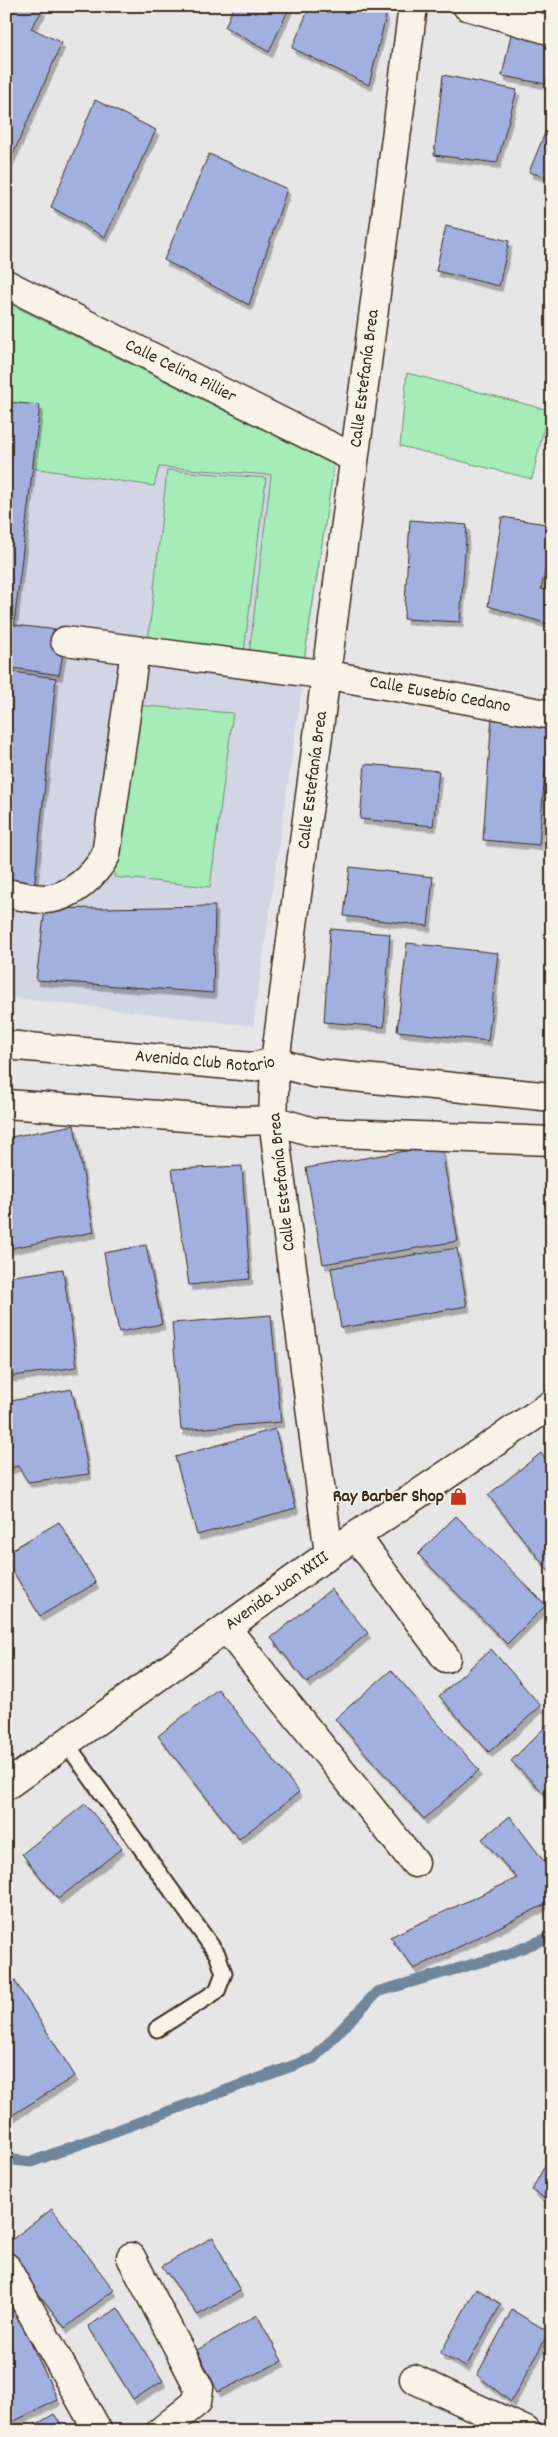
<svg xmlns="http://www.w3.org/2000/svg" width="558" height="2437" font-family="Dekko,sans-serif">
	<defs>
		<filter id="shadow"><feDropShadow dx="3" dy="5.5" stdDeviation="0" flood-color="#0004"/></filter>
	</defs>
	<rect width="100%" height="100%" fill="#e6e6e6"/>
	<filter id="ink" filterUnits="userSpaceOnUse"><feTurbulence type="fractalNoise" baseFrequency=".02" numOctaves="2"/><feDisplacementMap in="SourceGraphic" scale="10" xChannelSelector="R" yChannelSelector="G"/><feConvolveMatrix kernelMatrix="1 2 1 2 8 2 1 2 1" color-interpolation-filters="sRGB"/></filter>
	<g filter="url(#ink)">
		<path fill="#d2d6e4" d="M6 302 334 465 253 1026 6 997Z"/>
		<path fill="#a6ecb9" stroke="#708b6c" d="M6 302 334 465 304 660 249 655 271 475 159 467 154 486 32 468 6 402Z
			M407 373 548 410 532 479 400 446Z
			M167 470 266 478 244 652 148 642Z
			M134 705 233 713 210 887 114 877Z"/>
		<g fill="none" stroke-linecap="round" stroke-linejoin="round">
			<path stroke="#70869b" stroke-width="11" d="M6 2159 31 2162 314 2058 377 1992 508 1954 552 1936"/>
		</g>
		<path fill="#a2b0e0" stroke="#3b2a1e" filter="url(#shadow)" d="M6 6H37L43 10 31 28 62 43 6 170Z
			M234 6H290L269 52 225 27Z
			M310 6H382L386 16 369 85 292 48Z
			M512 30 552 44V61L546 84 502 76Z
			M443 75 517 90 497 163 434 155Z
			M95 100 156 130 105 237 51 207Z
			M547 128 552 129V179L529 172Z
			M209 154 287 189 249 305 164 260Z
			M446 226 509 241 499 286 436 271Z
			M6 402 40 405 14 625 67 631 59 675 6 667Z
			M502 517 552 525V542L541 589 552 592V612L548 624 488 606Z
			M410 520 467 525 460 622 404 619Z
			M6 671 56 678 34 889 6 884Z
			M492 716 549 721 539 845 483 840Z
			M365 764 439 771 433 826 360 819Z
			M350 867 433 877 428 926 344 916Z
			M215 906 213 993 36 980 45 909Z
			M330 929 390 934 384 1027 324 1022Z
			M407 943 498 953 488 1041 397 1031Z
			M74 1125 94 1232 6 1249V1138Z
			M441 1145 458 1241 323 1264 306 1168Z
			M242 1166 250 1279 189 1285 172 1169Z
			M146 1245 162 1324 119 1332 104 1253Z
			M457 1248 467 1306 341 1328 331 1268Z
			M63 1269 77 1367 6 1377V1277Z
			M271 1315 281 1422 181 1430 172 1323Z
			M72 1389 89 1474 28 1482 18 1466 6 1469V1402Z
			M275 1429 296 1508 197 1535 175 1457Z
			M541 1453 552 1467V1575L488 1495Z
			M456 1516 546 1605 507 1644 418 1554Z
			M59 1522 96 1583 40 1616 6 1560V1553Z
			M331 1589 368 1633 307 1683 271 1638Z
			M491 1649 541 1706 489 1752 439 1696Z
			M391 1670 479 1770 424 1819 335 1719Z
			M218 1689 299 1792 239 1839 158 1736Z
			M552 1720V1801L511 1761Z
			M85 1804 122 1848 58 1899 22 1854Z
			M510 1816 552 1872V1901L414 1969 390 1937 517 1878 482 1839Z
			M6 1967 75 2076 6 2119Z
			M552 2152V2203L532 2190Z
			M52 2209 114 2290 65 2328 6 2251V2244Z
			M213 2237 240 2291 198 2315 162 2266Z
			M476 2288 501 2304 466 2367 440 2354Z
			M6 2291 58 2400 6 2425Z
			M118 2308 163 2381 133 2399 88 2326Z
			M512 2310 549 2332 511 2402 477 2375Z
			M257 2315 282 2361 218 2392 197 2350Z
			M54 2414 65 2431H25Z"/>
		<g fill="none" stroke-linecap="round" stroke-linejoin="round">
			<defs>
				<path id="service" d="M66 1743 217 1954 224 1973 217 1991 157 2029"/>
				<g id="minor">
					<path d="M467 6 552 31"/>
					<path id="s1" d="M6 284 354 458"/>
					<path id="s2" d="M65 641 329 675 552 715"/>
					<path d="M6 893C19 895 33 899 45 899 71 898 94 876 106 855L135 651"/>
					<path d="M356 1536 446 1658"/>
					<path id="s3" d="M329 1554 273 1120 275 1062C324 710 367 358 413 6"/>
					<path d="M226 1628 415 1863"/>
					<path d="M131 2257 199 2388 197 2402 161 2431"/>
					<path d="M6 2267 98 2431"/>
					<path d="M414 2379 526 2431"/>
				</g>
				<g id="secondary">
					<path id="s4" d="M6 1045 252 1067 275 1062 314 1073 552 1097"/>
					<path d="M6 1104 241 1121 273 1120 313 1132 552 1141"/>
					<path id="s5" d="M6 1786 329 1554 552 1404"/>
				</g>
			</defs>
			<use href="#service" stroke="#3b2a1e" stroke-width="19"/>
			<use href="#minor" stroke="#3b2a1e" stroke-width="31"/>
			<use href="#secondary" stroke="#3b2a1e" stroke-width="31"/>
			<use href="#service" stroke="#f7f3e8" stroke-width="15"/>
			<use href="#minor" stroke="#f7f3e8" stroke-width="28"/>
			<use href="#secondary" stroke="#f7f3e8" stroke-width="28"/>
		</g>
	</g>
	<defs>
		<symbol id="shop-bare" viewBox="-9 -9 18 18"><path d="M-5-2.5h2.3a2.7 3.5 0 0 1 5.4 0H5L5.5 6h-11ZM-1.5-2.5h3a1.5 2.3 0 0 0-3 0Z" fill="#c8321e" stroke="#f7f3e8" stroke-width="2.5" paint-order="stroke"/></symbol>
	</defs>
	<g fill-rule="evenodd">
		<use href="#shop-bare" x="446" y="1484" width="25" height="25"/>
	</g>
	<g text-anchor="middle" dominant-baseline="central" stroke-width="4" stroke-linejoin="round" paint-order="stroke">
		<g font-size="18" fill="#3b2a1e" stroke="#f7f3e8">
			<text stroke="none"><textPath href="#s1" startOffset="195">Calle Celina Pillier</textPath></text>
			<text stroke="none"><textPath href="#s3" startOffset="1185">Calle Estefanía Brea</textPath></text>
			<text stroke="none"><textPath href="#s2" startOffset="379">Calle Eusebio Cedano</textPath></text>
			<text stroke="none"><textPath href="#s3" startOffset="780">Calle Estefanía Brea</textPath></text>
			<text stroke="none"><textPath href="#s4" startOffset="200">Avenida Club Rotario</textPath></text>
			<text transform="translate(283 1182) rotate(-96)">Calle Estefanía Brea</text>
			<text stroke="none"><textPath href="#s5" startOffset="334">Avenida Juan XXIII</textPath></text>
		</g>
		<g font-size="18" font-weight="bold" fill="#3b2a1e" stroke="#f7f3e8" text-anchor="end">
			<text x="444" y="1497">Ray Barber Shop</text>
		</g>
	</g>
	<rect width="558" height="2437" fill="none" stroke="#f7f3e8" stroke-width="25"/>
	<rect x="12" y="12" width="533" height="2412" fill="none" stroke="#3b2a1e" stroke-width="2" filter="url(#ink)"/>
</svg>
